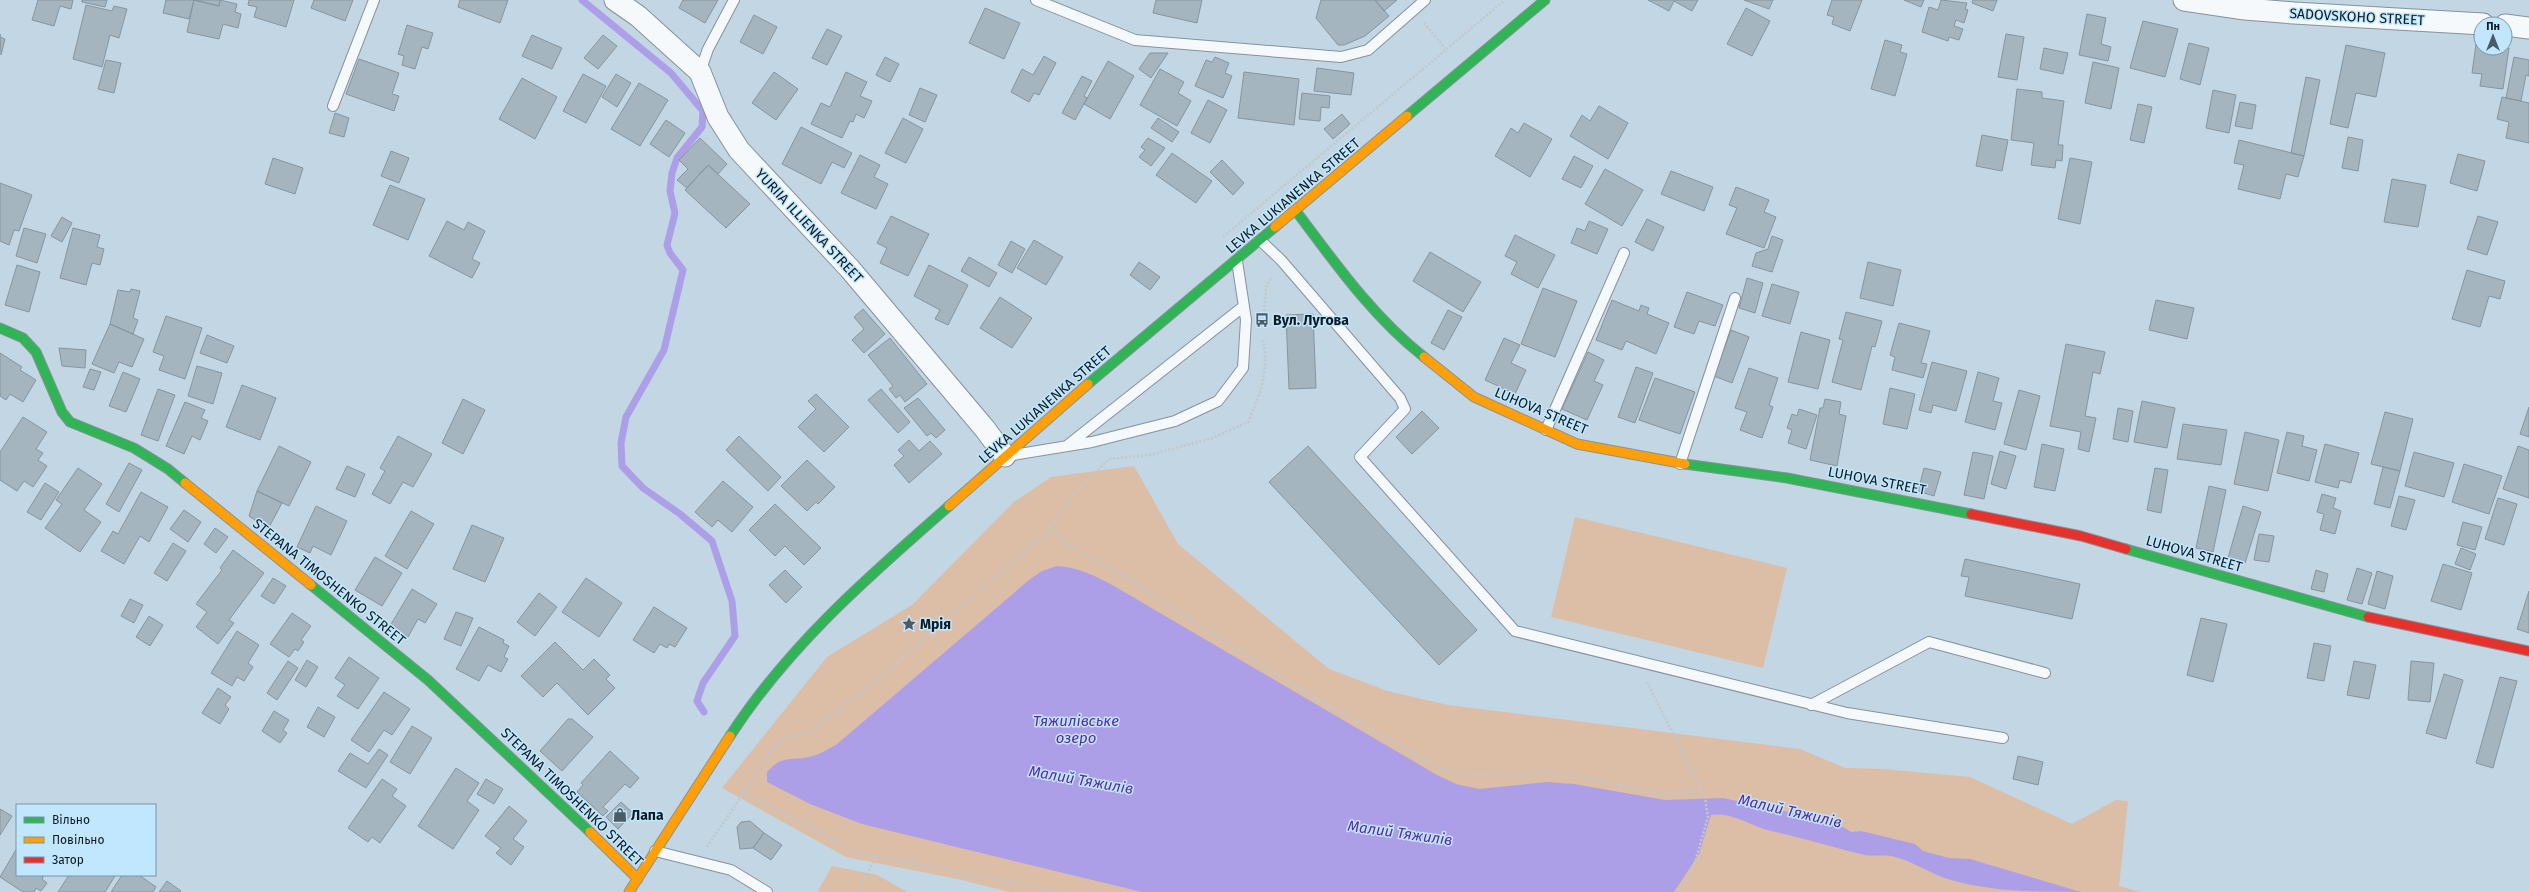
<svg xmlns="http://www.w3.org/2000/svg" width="2529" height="892" font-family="'Fira Sans',sans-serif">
	<rect width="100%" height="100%" fill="#c2d6e3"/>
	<path fill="#dcbda5" d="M1134 466 1178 544 1329 669 1387 691 1448 705 1800 749 1845 768 1884 769 1970 777 2072 824 2116 800 2128 801 2119 886 2140 892H1010L958 879 846 857 722 788 827 657 912 605 1014 502 1051 477Z
		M1575 517 1787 568 1763 668 1551 617Z
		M832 866 877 875 907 892H820L818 891Z"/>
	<path fill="#ad9fe7" d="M1057 566C1079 567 1095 576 1114 586L1437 775 1456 784 1479 789 1547 782 1574 784 1665 800 1723 798 1793 813 1843 827 1851 832 1861 831 1915 844 1923 851 1949 858 1970 859 2081 892C2037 892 1994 892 1951 880 1932 875 1915 862 1895 857 1886 854 1875 857 1865 855 1834 848 1803 838 1771 831 1750 826 1733 812 1711 815L1699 854 1674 892H1142L862 824 810 804 767 782V772C784 753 793 762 813 756 821 754 829 748 836 745L1029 580 1042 571Z"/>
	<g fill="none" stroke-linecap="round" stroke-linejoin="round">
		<path stroke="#ad9fe7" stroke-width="7" d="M582 0 671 73 703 111 702 127 677 158 672 173 670 191 675 213 667 245 670 253 683 270 664 350 626 417 621 443 622 466 643 488 680 514 712 541 732 601 735 636 703 683 697 701 704 712"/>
	</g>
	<path fill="#a5b5bf" stroke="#86959f" d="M38 0H73L71 9 60 6 54 26 32 20Z
		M82 0H107L105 7 82 2Z
		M166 0H194L189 19 163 13Z
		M194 0H220L219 6Z
		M194 0 219 6 220 0 237 4 235 12 241 14 238 28 223 24 219 39 187 32Z
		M249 0H294L286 27 254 17 257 7 248 5Z
		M314 0H353L345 21 311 8Z
		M460 0H508L500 23 458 7Z
		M683 0H718L705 23 679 8Z
		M1156 0H1202L1197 23 1153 13Z
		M1321 0H1375L1389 16 1365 36 1344 45H1338L1316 18Z
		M1375 0H1397L1384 11Z
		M1648 0H1698L1692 11 1674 1 1669 11Z
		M1744 0H1773L1769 9Z
		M1832 0H1862L1850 31 1832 24 1834 17 1827 15Z
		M1904 0H1924L1921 7Z
		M1941 0 1967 3 1965 9 1968 10 1964 23 1956 20 1954 26 1963 29 1959 40 1949 37 1948 41 1922 32 1929 7 1938 10Z
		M1973 0H1997L1993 11 1972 3Z
		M86 5 112 11 114 6 127 9 119 38 110 35 102 67 73 59Z
		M985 8 1020 23 1004 59 969 43Z
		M1746 8 1770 21 1752 56 1727 44Z
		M2087 14 2106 18 2101 44 2111 47 2108 61 2079 55Z
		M754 15 777 27 763 54 740 42Z
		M2143 21 2178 29 2165 77 2130 68Z
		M407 25 433 33 428 49 422 47 415 69 402 65 404 56 398 54Z
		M827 29 842 36 827 65 812 58Z
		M0 34V37L5 39 1 55Z
		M2006 34 2024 37 2017 80 1998 77Z
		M532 35 562 48 552 69 522 56Z
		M603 35 617 46 598 69 584 58Z
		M1885 40 1902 45 1900 52 1907 54 1895 96 1871 89Z
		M2189 43 2209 48 2200 85 2180 79Z
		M2476 44H2481V48H2509L2503 89 2480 86 2482 74 2472 73Z
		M2346 45 2385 53 2376 97 2356 93 2348 128 2330 124Z
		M2044 48 2068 53 2063 74 2040 69Z
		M1150 53H1168L1151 78 1139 69Z
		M1044 56 1056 63 1039 95 1034 93 1029 102 1011 92 1022 69 1033 75Z
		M885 57 899 64 890 82 876 75Z
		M1215 57 1229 63 1225 73 1232 76 1223 98 1195 86 1206 60 1212 62Z
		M2514 57 2529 60V76L2526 75 2521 101 2506 98Z
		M359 59 399 73 392 94 399 96 394 111 346 94Z
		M106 60 121 63 114 93 98 89Z
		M1108 61 1134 76 1110 119 1084 104Z
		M2093 62 2119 68 2111 109 2085 103Z
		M1317 68 1354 73 1351 95 1314 91Z
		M1160 69 1184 82 1178 93 1191 101 1177 126 1140 105Z
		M774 72 798 89 776 120 752 103Z
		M846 72 867 82 860 96 872 101 864 118 856 114 853 122 850 121 842 138 811 124 821 103 830 107Z
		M1244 72 1299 79 1294 125 1238 118Z
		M583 74 606 86 586 123 563 111Z
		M616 74 631 83 617 107 602 97Z
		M1082 76 1092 81 1084 96 1087 98 1075 120 1062 113Z
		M2306 77 2320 80 2304 156 2291 153Z
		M522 78 557 97 535 139 499 119Z
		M639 83 668 100 640 146 611 129Z
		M920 88 937 95 925 122 909 115Z
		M2017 89 2042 92V98L2064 101 2058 145H2063L2062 161 2056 160 2055 168 2031 165 2034 143 2011 140Z
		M2213 90 2236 95 2229 133 2206 128Z
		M1302 93 1330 96 1329 108 1321 107 1320 121 1299 119Z
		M2502 97 2529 103V143L2506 138 2509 122 2497 119Z
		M1208 100 1227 110 1210 143 1191 133Z
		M2240 102 2256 105 2252 129 2235 126Z
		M2138 104 2152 107 2144 143 2130 140Z
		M1599 106 1628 123 1608 159 1570 136 1582 115 1590 121Z
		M335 113 349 118 344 137 329 133Z
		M1342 114 1350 124 1333 139 1324 129Z
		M903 118 923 129 906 163 885 153Z
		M1158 118 1179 132 1172 142 1151 128Z
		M666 120 685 133 669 157 650 144Z
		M1524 123 1552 139 1530 177 1495 156 1511 128 1518 133Z
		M801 127 852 153 844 168 832 162 821 184 782 164Z
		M1982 135 2008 140 2002 171 1976 166Z
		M2348 137 2363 140 2358 171 2342 168Z
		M700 138 727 164 718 174 708 165 687 188 677 180 688 169 679 160Z
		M1148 138 1165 148 1151 166 1139 157 1145 150 1141 147Z
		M2239 140 2304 156 2298 177 2286 174 2280 199 2238 189 2244 165 2234 163Z
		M391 151 409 158 399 183 381 176Z
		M1172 153 1212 181 1196 203 1156 175Z
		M2458 154 2485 161 2477 191 2450 183Z
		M860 155 880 165 874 177 888 184 876 209 841 193Z
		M1574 156 1593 166 1581 188 1562 179Z
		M273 158 303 168 295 194 265 184Z
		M2070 158 2092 162 2080 224 2058 219Z
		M1222 160 1244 183 1233 195 1210 172Z
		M708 165 750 204 726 228 685 190Z
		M1605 169 1643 190 1622 226 1585 204Z
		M1671 171 1713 187 1704 211 1661 194Z
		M2392 179 2426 185 2418 227 2384 222Z
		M0 183 32 195 19 231 14 230 9 245 0 241Z
		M390 185 425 199 408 240 373 225Z
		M1736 187 1769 200 1764 212 1776 217 1764 248 1726 234 1737 208 1729 205Z
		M891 216 929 234 908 276 880 263 887 248 877 243Z
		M2478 216 2498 222 2487 255 2467 249Z
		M62 217 72 223 62 242 51 236Z
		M1647 219 1664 227 1653 251 1635 242Z
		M447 221 464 230 468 222 485 231 472 259 480 263 472 278 429 256Z
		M1589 221 1608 229 1597 254 1571 243 1577 228 1585 231Z
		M24 228 46 234 37 263 16 256Z
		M73 228 100 235 97 247 104 249 100 265 92 263 86 285 60 278Z
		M1515 235 1555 255 1538 288 1511 274 1517 262 1505 256Z
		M1772 236 1783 240 1772 272 1752 266 1756 253 1768 249Z
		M1034 240 1063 257 1046 285 1017 268Z
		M1011 241 1025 249 1012 273 998 265Z
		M1430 252 1481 282 1463 312 1413 281Z
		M969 257 997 273 989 287 961 271Z
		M1139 262 1160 277 1150 290 1130 275Z
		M1868 262 1901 270 1893 306 1860 298Z
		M17 265 40 272 29 312 5 305Z
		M929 265 968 285 948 325 935 319 940 310 914 296Z
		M2467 270 2505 281 2500 299 2489 296 2480 327 2452 319Z
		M1747 278 1763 283 1755 313 1739 308Z
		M1772 284 1799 292 1790 324 1762 316Z
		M1543 288 1577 301 1555 357 1521 344Z
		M131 289 140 291 133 318 138 320 133 334 110 324 118 290 130 292Z
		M1687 292 1723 305 1715 326 1699 321 1694 334 1674 327Z
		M1000 297 1032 318 1012 348 980 328Z
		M1612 300 1639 311 1641 305 1649 308 1647 314 1669 323 1656 354 1626 341 1622 350 1596 340Z
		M2156 300 2194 308 2187 339 2149 330Z
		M863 309 885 334 864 353 852 340 864 329 854 317Z
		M1448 310 1462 317 1444 350 1431 343Z
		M1846 312 1882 321 1875 347 1872 346 1861 390 1832 382 1843 340 1839 339Z
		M1313 314 1316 388 1289 389 1286 315Z
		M166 316 202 328 185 379 159 370 164 356 153 352Z
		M1899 323 1930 331 1921 363 1927 364 1923 378 1892 370 1895 357 1890 355Z
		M110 324 144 339 132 367 119 362 114 373 92 364Z
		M1731 330 1749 337 1732 383 1714 376Z
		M1801 332 1830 340 1818 389 1788 382Z
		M207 335 234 346 227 363 200 353Z
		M890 338 927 384 905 402 900 395 896 398 889 389 893 386 868 355Z
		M1504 338 1520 345 1511 363 1526 370 1515 394 1485 380Z
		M2066 344 2105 352 2100 374 2093 372 2085 416 2096 418 2089 452 2078 449 2081 432 2050 426Z
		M59 348 86 350 85 368 62 366Z
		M1588 352 1604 360 1594 381 1603 385 1587 420 1562 409Z
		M0 353 22 367 20 370 36 380 23 402 10 394 6 400 0 396Z
		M1932 362 1967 371 1956 411 1933 405 1931 413 1919 410Z
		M197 366 222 373 213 404 188 396Z
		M1636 367 1653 373 1635 423 1618 417Z
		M1749 368 1778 378 1769 405 1773 407 1762 438 1740 430 1747 412 1735 408Z
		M90 369 101 372 94 390 83 387Z
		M123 372 140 379 126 412 109 406Z
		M1978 372 1999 378 1993 401 2002 403 1995 430 1965 422Z
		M1655 378 1695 392 1680 434 1639 420Z
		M242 385 276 398 260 440 226 427Z
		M1890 388 1915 394 1907 429 1883 424Z
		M158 389 175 395 158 441 141 435Z
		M881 389 910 422 898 433 868 400Z
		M2019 390 2040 396 2026 450 2004 444Z
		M816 394 849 427 824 452 798 427 816 409 808 401Z
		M918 398 945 430 936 438 931 433 927 436 904 408Z
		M463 399 485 410 463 454 442 443Z
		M1825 399 1841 402 1839 414 1846 416 1837 466 1810 460 1820 408H1823Z
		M2142 401 2175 408 2167 448 2134 442Z
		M185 402 205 410 201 418 208 421 200 440 192 436 184 454 166 446Z
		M2529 407V437L2520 434Z
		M2118 408 2133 411 2128 442 2113 439Z
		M1799 409 1817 415 1806 449 1788 443 1792 430 1787 428 1792 414 1797 416Z
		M1422 411 1439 428 1412 454 1396 437Z
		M2385 412 2413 419 2400 471 2371 464Z
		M23 417 47 432 36 449 43 453 38 460 47 466 33 487 24 481 17 491 0 480V452Z
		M2183 424 2227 430 2221 465 2177 459Z
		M2245 432 2279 440 2268 491 2234 484Z
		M2287 432 2304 436 2302 446 2317 450 2309 481 2277 473Z
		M398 436 432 454 413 487 403 482 390 504 372 494 385 471 380 468Z
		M739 436 781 477 768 491 726 450Z
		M909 440 919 451 930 441 942 454 909 483 894 465 904 456 898 450Z
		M2042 444 2064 449 2055 491 2034 487Z
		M2325 444 2359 453 2351 483 2340 480 2338 488 2315 482Z
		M279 446 311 462 289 506 257 491Z
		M1308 446 1477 630 1439 665 1269 482Z
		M2518 446 2529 450V498L2503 489Z
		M2000 451 2016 456 2006 489 1991 484Z
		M1973 452 1993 456 1984 499 1964 495Z
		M2414 452 2454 463 2444 497 2405 486Z
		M807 460 835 487 818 504 816 502 807 511 781 486Z
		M129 463 142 470 119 512 106 504Z
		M2464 464 2502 476 2489 514 2452 502Z
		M347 466 365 474 355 497 336 489Z
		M2383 467 2400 471 2390 508 2374 504Z
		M78 468 102 484 84 510 101 522 80 552 45 528 62 504 56 500Z
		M1924 468 1941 472 1934 496 1918 491Z
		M2155 468 2168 470 2161 513 2147 510Z
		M723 481 753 507 732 532 718 520 712 527 695 512Z
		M45 483 59 492 41 520 27 512Z
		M2209 486 2226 490 2213 552 2196 548Z
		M257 491 282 503 268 529 249 516Z
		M141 492 168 507 149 542 140 536 124 564 101 551 113 531 118 534Z
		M2322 494 2336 498 2333 508 2341 511 2335 534 2320 530 2324 514 2317 512Z
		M2399 496 2415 500 2406 530 2391 526Z
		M2498 498 2517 504 2504 545 2485 539Z
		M775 504 821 548 804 565 785 546 775 556 749 530Z
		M316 506 347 521 331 555 313 546 310 553 297 547Z
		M2243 506 2261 512 2245 563 2228 558Z
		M184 510 201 522 188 542 170 529Z
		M411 511 434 524 407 569 385 556Z
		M2463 522 2482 527 2475 550 2457 545Z
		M472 525 504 538 485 582 453 569Z
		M215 528 228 537 216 553 204 544Z
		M2259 534 2274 536 2269 562 2254 560Z
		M173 543 186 551 167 581 154 573Z
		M2461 548 2476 554 2470 570 2455 564Z
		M233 550 264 573 229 620 234 623 218 644 196 627 207 612 196 604 222 570 220 568Z
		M375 557 402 573 382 606 355 590Z
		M1965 559 2080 584 2072 619 1965 596 1969 577 1961 576Z
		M2443 564 2472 573 2461 610 2431 601Z
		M2357 568 2372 573 2362 604 2347 600Z
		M785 570 802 587 786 603 769 585Z
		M2316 570 2328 574 2324 592 2311 589Z
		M2377 571 2393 576 2385 609 2368 604Z
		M273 578 286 586 274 604 261 596Z
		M586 578 622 603 599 637 562 612Z
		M412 589 437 604 425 623 418 619 408 637 390 626Z
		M2529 591V633L2517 629Z
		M539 593 557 607 535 636 517 622Z
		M130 599 143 605 134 623 121 616Z
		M654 607 687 628 675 647 669 644 667 648 660 644 654 653 633 640Z
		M456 612 473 618 461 646 444 639Z
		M292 613 311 626 301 640 304 642 298 651 295 649 289 657 270 644Z
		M149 616 163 625 150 646 136 637Z
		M2201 618 2227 624 2213 682 2187 675Z
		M479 627 504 640 503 643 509 646 504 657 508 659 501 672 488 665 479 681 456 669Z
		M237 631 259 645 248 663 253 667 244 681 237 677 232 686 211 673Z
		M555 642 583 670 594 659 610 675 606 679 615 688 588 715 557 683 543 697 521 676Z
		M2314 643 2331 646 2324 681 2307 678Z
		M349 657 379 678 358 709 337 696 345 685 335 678Z
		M307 660 318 667 306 687 295 680Z
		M288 661 298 668 277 700 267 693Z
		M2354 661 2376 665 2369 699 2347 695Z
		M2411 661 2434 663 2430 702 2408 700Z
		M2444 674 2463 680 2446 739 2426 733Z
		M2500 677 2517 681 2493 768 2476 763Z
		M218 688 231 697 225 705 229 709 220 724 202 713Z
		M384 692 410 709 392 735 384 730 369 752 351 740Z
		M318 707 335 717 324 737 307 727Z
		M274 711 289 720 283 730 287 733 280 743 262 731Z
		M568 719H572L593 737 562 771 540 751Z
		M412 726 432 738 410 774 390 762Z
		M379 749 388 755 366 788 338 771 350 753 368 764Z
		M610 751 639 778 630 788 625 784 603 807 608 811 603 816 577 792 583 785 581 783Z
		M2018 756 2043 762 2038 785 2013 779Z
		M456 768 479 783 467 801 479 810 453 849 418 826Z
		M382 779 397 789 392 796 406 806 380 843 372 837 368 842 348 828Z
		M486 779 503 789 494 804 477 794Z
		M621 802 633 813 618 829 606 817Z
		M509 806 527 821 513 839 524 847 511 865 496 853 501 848 485 836Z
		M0 809 12 816 0 835Z
		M750 821 764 833 753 848 740 849 737 827 741 822Z
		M764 833 782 845 771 860 753 848Z
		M17 848V875H44L42 879 47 883 41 891 36 888 34 892H23L0 877Z
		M69 875H113L115 876 105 892H58Z
		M122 875H139L156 887 153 892H111Z
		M167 881 181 891 180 892H159Z"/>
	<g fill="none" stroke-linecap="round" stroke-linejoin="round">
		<defs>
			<path id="lane" d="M1036 0 1135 40 1341 57 1368 50 1425 0
				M700 72 708 49 734 0
				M333 106 374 0
				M1261 241 1281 260 1400 398 1405 409 1360 457 1515 631 1847 713 2003 738
				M1546 430 1624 253
				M1068 445 1244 306
				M1013 455 1092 442 1175 421 1218 401 1243 368 1246 320 1237 261
				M1680 464 1735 298
				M1811 705 1929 642 2045 673
				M655 851 731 870 767 892"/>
			<path id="street" d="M615 0 638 16 700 72 718 117 739 150 850 269 985 429 1005 456
				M2184 0 2245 9 2294 13 2483 24
				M2505 25 2529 28"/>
			<path id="fast" d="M1407 116 1545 0
				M1296 211C1335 263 1373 317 1424 357
				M0 328 23 338 36 352 62 412 70 422 134 448 168 469 185 483
				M1088 384 1275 227
				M1685 464 1787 478 1971 514
				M2126 549 2368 617
				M311 585 428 680 590 832
				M730 736C789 645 869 576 949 506"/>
			<path id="slow" d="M1275 227 1407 116
				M1424 357 1474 397 1577 444 1685 464
				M185 483 311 585
				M949 506 1088 384
				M590 832 638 879
				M629 892 730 736"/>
			<path id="jam" d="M1971 514 2081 536 2126 549
				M2368 617 2529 651"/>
		</defs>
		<use href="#lane" stroke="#84939d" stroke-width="12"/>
		<use href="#street" stroke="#84939d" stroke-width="23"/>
		<use href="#fast" stroke="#84939d" stroke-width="11"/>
		<use href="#slow" stroke="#84939d" stroke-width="11"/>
		<use href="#jam" stroke="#84939d" stroke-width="11"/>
		<path stroke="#c2c8cc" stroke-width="2.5" stroke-dasharray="2 2" stroke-linecap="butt" d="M1424 23 1445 48
			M1223 237 1505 0
			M1264 311 1266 287 1272 276
			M1050 528 1068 544 1130 580 1303 691 1438 767C1479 783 1523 769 1565 774 1613 779 1652 802 1702 789
			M1647 682 1705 797 1708 817 1693 869 1681 892
			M744 793 859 853 1063 892
			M707 847 776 745 787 736 806 735 878 679 1046 533 1068 501 1109 459 1149 455 1210 439 1248 422C1261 393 1269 371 1263 340
			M858 892 876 856"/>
		<use href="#lane" stroke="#f6f9fb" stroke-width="10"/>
		<use href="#street" stroke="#f6f9fb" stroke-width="21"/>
		<use href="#fast" stroke="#30b455" stroke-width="9"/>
		<use href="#slow" stroke="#ff9f0a" stroke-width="9"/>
		<use href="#jam" stroke="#e5322d" stroke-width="9"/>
	</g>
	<defs>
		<symbol id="bus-bare" viewBox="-9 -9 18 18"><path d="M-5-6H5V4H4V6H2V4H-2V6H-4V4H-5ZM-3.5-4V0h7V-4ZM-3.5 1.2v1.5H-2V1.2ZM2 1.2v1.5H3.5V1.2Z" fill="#4c5c66" stroke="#c1e7ff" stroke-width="2.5" paint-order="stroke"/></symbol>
		<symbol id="sight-bare" viewBox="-9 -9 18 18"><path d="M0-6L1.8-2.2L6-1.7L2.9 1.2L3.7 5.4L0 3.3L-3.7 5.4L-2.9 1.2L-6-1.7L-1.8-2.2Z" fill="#4c5c66" stroke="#c1e7ff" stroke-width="2.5" paint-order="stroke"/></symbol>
		<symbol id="shop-bare" viewBox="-9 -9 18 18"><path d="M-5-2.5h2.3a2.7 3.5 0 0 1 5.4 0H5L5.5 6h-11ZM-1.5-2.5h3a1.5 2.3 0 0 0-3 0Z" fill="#4c5c66" stroke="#c1e7ff" stroke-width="2.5" paint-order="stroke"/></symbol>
	</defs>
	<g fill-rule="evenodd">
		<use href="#bus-bare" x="1252" y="310" width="20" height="20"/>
		<use href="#sight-bare" x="899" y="614" width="20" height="20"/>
		<use href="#shop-bare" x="610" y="805" width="20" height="20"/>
	</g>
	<g text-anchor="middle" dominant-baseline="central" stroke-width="3" stroke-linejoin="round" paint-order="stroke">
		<g font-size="14" fill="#0c1a22" stroke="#c1e7ff">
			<text transform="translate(2357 17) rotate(3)">SADOVSKOHO STREET</text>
			<text transform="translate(1293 196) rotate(-40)">LEVKA LUKIANENKA STREET</text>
			<text transform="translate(809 226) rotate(47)">YURIIA ILLIENKA STREET</text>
			<text transform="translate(1045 405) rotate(-41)">LEVKA LUKIANENKA STREET</text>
			<text transform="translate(1541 411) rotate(23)">LUHOVA STREET</text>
			<text transform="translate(1877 481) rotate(11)">LUHOVA STREET</text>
			<text transform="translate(2194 554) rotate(16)">LUHOVA STREET</text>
			<text transform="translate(329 582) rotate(39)">STEPANA TIMOSHENKO STREET</text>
			<text transform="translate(572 797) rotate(44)">STEPANA TIMOSHENKO STREET</text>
		</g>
		<g font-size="14" font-weight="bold" fill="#0c1a22" stroke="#c1e7ff" text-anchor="start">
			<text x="1273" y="320">Вул. Лугова</text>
			<text x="920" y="624">Мрія</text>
			<text x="631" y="815">Лапа</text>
		</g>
		<g font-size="15" font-style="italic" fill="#582a9d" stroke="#c1e7ff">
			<text x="1076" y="721">Тяжилівське<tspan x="1076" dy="17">озеро</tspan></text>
			<text transform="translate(1081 780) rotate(10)">Малий Тяжилів</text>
			<text transform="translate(1790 811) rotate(13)">Малий Тяжилів</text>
			<text transform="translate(1400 833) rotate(8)">Малий Тяжилів</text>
		</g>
	</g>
	<rect x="16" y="804" width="140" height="72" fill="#c1e7ff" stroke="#7995a7"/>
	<rect x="24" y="817" width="20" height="6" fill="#30b455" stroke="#7995a7"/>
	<text x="52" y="824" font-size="12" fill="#0c1a22">Вільно</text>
	<rect x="24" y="837" width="20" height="6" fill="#ff9f0a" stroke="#7995a7"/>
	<text x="52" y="844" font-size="12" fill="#0c1a22">Повільно</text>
	<rect x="24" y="857" width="20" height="6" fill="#e5322d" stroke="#7995a7"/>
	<text x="52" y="864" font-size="12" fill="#0c1a22">Затор</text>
	<g transform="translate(2493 36)"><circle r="19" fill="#c1e7ff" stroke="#7995a7"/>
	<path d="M0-3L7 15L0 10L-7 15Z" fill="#4c5c66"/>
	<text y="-6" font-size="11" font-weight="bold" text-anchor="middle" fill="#0c1a22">Пн</text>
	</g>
</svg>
